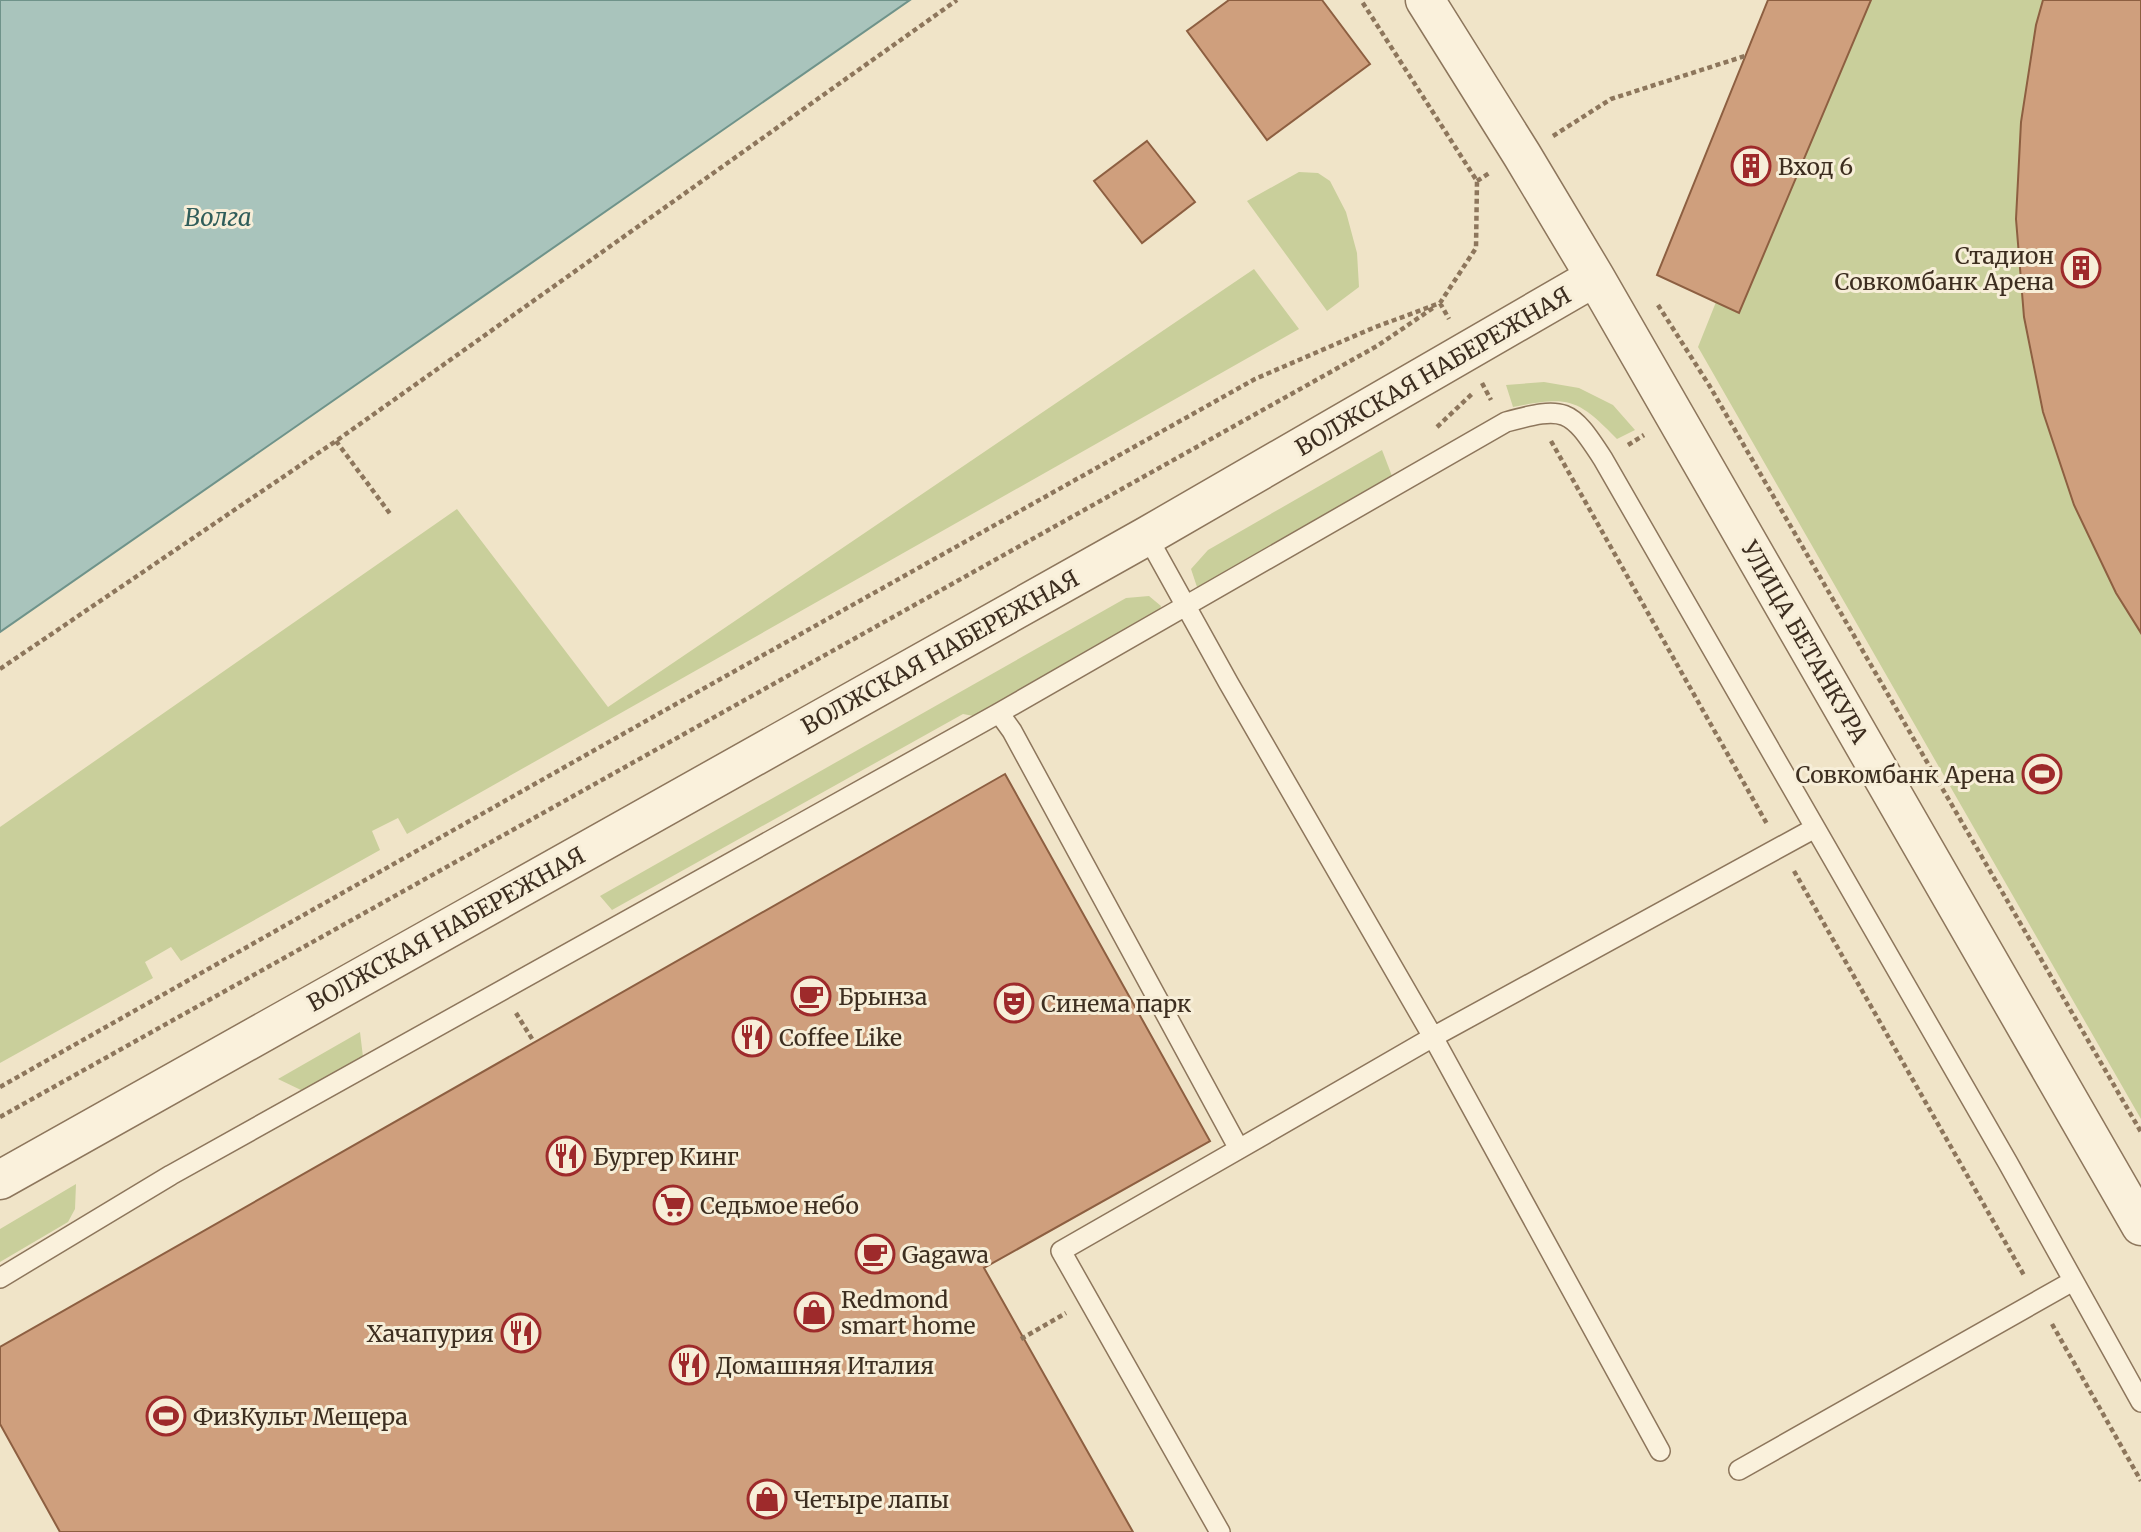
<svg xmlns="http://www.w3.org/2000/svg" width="2141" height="1532" font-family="Merriweather,serif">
	<rect width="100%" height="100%" fill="#f0e4c8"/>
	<path fill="#c9cf9b" d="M1768 0H2141V1119L1698 347 1716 302 1657 275Z
		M1299 172 1318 173 1330 181 1346 212 1357 253 1359 287 1327 311 1247 201Z
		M1254 269 1299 329 407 834 398 818 372 831 380 850 181 961 171 947 145 962 153 978 0 1063V827L457 509 608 707Z
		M1544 382 1579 388 1613 405 1635 430 1617 439C1577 398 1569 396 1513 407L1506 385Z
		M1382 450 1392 476 1208 584 1197 587 1191 569 1208 550Z
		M1149 596 1161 606 1158 615 979 717 963 714 612 910 600 896 1126 598Z
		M360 1032 363 1057 303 1091 278 1079Z
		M76 1184 75 1209 68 1222 0 1262V1229Z"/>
	<path fill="#a9c4bc" stroke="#6f938a" stroke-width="2" d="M0 0H910L0 632Z"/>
	<path fill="#cf9f7d" stroke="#8d5f41" stroke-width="2" d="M1229 0H1322L1370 64 1267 140 1187 31Z
		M1768 0H1871L1739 313 1657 275Z
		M2043 0H2141V633L2116 593 2074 505 2043 412 2024 317 2016 219 2021 122 2036 25Z
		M1147 141 1195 202 1142 243 1094 181Z
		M1005 774 1210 1141 984 1268 1133 1532H60L0 1424V1347Z"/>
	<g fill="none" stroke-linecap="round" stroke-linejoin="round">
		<defs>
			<path id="service" d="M1147 536 1228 682 1433 1037 1660 1451
				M999 713 1012 731 1239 1149 1061 1251 1220 1532
				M1239 1149 1433 1037 1815 828
				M0 1278 171 1175 999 713 1506 422C1565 406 1570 408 1603 459L2008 1163 2141 1402
				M1739 1470 2073 1281"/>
			<path id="minor" d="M1425 0 1522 155 1595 277 2141 1226
				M0 1180 1147 536 1595 277"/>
		</defs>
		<use href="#service" stroke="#8d765c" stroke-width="22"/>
		<use href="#minor" stroke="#8d765c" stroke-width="41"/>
		<path stroke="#8d765c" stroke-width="4.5" stroke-dasharray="5 3.5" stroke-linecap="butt" d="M1553 136 1611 99 1745 56
			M1477 181 1491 172
			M1440 303 1449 319
			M1658 305 1709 385 2141 1132
			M1482 383 1491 400
			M1437 427 1474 392
			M336 441 391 515
			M1551 441 1767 824
			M1628 445 1644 435
			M0 669 336 441 957 0
			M1794 871 2025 1277
			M516 1013 534 1042
			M0 1087 660 713 1255 379 1373 328 1440 303 1476 248 1477 181 1361 0
			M0 1117 1377 346 1433 308
			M2052 1324 2141 1481
			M1021 1339 1066 1313"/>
		<use href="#service" stroke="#faf1dc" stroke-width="19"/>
		<use href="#minor" stroke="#faf1dc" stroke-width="38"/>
	</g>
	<defs>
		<symbol id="building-ring" viewBox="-11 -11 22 22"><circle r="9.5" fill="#f7eed8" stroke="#9e2a2b" stroke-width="1.5"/><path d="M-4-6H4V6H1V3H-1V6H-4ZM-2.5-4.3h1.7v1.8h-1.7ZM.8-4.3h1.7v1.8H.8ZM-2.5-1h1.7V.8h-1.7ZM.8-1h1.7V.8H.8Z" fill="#9e2a2b"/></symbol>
		<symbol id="stadium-ring" viewBox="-11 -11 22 22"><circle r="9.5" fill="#f7eed8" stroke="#9e2a2b" stroke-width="1.5"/><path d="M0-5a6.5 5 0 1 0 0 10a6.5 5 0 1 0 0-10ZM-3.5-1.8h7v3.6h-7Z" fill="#9e2a2b"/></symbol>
		<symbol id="cafe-ring" viewBox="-11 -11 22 22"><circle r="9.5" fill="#f7eed8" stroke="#9e2a2b" stroke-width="1.5"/><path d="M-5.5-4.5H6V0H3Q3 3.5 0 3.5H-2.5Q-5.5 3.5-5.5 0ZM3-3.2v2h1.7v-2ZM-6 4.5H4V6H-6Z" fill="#9e2a2b"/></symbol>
		<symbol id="theatre-ring" viewBox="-11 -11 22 22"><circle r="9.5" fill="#f7eed8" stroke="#9e2a2b" stroke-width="1.5"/><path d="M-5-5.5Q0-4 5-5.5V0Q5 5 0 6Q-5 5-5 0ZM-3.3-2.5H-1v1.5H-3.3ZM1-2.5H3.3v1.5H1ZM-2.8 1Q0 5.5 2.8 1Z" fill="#9e2a2b"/></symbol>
		<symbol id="restaurant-ring" viewBox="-11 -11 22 22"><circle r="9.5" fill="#f7eed8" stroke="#9e2a2b" stroke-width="1.5"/><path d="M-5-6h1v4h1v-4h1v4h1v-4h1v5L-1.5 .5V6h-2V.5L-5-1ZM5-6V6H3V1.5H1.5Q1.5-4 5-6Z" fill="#9e2a2b"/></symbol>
		<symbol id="supermarket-ring" viewBox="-11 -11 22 22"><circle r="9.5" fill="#f7eed8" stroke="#9e2a2b" stroke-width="1.5"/><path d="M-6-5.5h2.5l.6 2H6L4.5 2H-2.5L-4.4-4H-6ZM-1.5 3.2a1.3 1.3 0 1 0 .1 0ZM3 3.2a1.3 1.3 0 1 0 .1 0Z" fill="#9e2a2b"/></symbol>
		<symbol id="shop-ring" viewBox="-11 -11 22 22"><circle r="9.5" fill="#f7eed8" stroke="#9e2a2b" stroke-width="1.5"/><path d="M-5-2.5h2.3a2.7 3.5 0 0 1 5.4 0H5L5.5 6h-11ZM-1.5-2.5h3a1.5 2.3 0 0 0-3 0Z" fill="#9e2a2b"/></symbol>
	</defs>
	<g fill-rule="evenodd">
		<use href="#building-ring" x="1729" y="144" width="44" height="44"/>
		<use href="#building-ring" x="2059" y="246" width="44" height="44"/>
		<use href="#stadium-ring" x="2020" y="752" width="44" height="44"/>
		<use href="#cafe-ring" x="789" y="974" width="44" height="44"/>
		<use href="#theatre-ring" x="992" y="981" width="44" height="44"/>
		<use href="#restaurant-ring" x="730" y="1015" width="44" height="44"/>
		<use href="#restaurant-ring" x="544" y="1134" width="44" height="44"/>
		<use href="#supermarket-ring" x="651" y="1183" width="44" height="44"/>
		<use href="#cafe-ring" x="853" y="1232" width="44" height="44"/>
		<use href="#shop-ring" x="792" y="1290" width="44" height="44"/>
		<use href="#restaurant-ring" x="499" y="1311" width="44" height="44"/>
		<use href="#restaurant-ring" x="667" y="1343" width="44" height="44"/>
		<use href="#stadium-ring" x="144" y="1394" width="44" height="44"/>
		<use href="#shop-ring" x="745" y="1477" width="44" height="44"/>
	</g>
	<g text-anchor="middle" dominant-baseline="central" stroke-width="6" stroke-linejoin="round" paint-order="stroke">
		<g font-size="23" fill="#3d2e20" stroke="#f7eed8" text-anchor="start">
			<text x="1778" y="166">Вход 6</text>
			<text x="2054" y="255" text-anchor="end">Стадион<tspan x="2054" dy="26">Совкомбанк Арена</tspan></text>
			<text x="2015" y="774" text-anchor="end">Совкомбанк Арена</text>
			<text x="838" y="996">Брынза</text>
			<text x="1041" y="1003">Синема парк</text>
			<text x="779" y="1037">Coffee Like</text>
			<text x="593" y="1156">Бургер Кинг</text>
			<text x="700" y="1205">Седьмое небо</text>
			<text x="902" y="1254">Gagawa</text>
			<text x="841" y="1299">Redmond<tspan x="841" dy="26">smart home</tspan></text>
			<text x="494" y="1333" text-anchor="end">Хачапурия</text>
			<text x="716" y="1365">Домашняя Италия</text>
			<text x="193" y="1416">ФизКульт Мещера</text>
			<text x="794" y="1499">Четыре лапы</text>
		</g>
		<g font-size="23" fill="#3d2e20" stroke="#f7eed8">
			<text transform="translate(1433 371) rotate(-30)">ВОЛЖСКАЯ НАБЕРЕЖНАЯ</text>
			<text transform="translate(1805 642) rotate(60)">УЛИЦА БЕТАНКУРА</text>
			<text transform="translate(940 652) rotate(-29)">ВОЛЖСКАЯ НАБЕРЕЖНАЯ</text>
			<text transform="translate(446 929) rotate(-29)">ВОЛЖСКАЯ НАБЕРЕЖНАЯ</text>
		</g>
		<g font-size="24" font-style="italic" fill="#2f5d5a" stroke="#f7eed8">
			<text x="218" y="217">Волга</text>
		</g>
	</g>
</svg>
